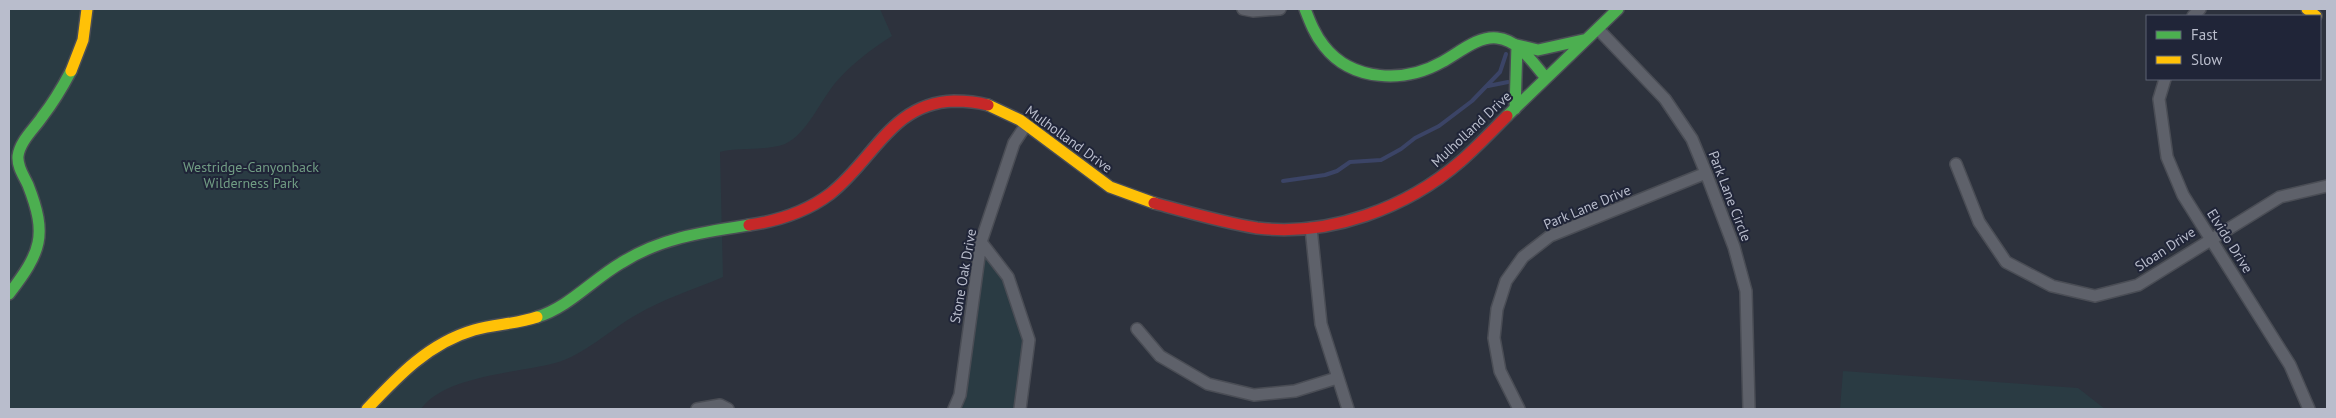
<svg xmlns="http://www.w3.org/2000/svg" width="2336" height="418" font-family="'PT Sans',sans-serif">
	<rect width="100%" height="100%" fill="#2d323d"/>
	<path fill="#2a3b43" d="M9 9H880L892 36C871 49 852 64 836 82 820 101 807 134 785 144 765 151 740 147 720 152L723 277C695 289 663 299 636 315 611 329 583 356 555 363 517 373 444 376 421 409H9Z
		M981 242 1000 264 1029 340 1019 409H954Z
		M1843 371 2078 388 2105 409H1840Z"/>
	<g fill="none" stroke-linecap="round" stroke-linejoin="round">
		<path stroke="#3b4466" stroke-width="4" d="M1488 86 1508 82
			M1283 181 1325 175 1337 171 1350 162 1381 160 1401 149 1415 138 1439 126 1472 101 1500 72 1506 54"/>
		<defs>
			<path id="street" d="M1243 9 1253 11 1280 9
				M2193 16 2200 9
				M1598 29 1665 99 1692 139 1706 173 1734 247 1746 291 1749 409
				M2165 79 2159 99 2167 157 2183 195 2290 365 2309 409
				M1956 164 1979 222 2006 262 2052 286 2095 296 2138 285 2280 197 2327 186
				M1311 228 1321 324 1348 409
				M981 242 1008 277 1029 340 1020 409
				M1137 329 1160 356 1208 384 1254 395 1295 391 1337 378
				M697 409 720 405 728 409
				M954 409 960 395 981 242 1014 143 1026 125
				M1519 409 1500 371 1494 338 1497 309 1506 281 1523 257 1550 236 1706 173"/>
			<path id="fast" d="M1305 9C1310 22 1315 35 1324 46 1352 82 1405 83 1442 62 1459 53 1477 36 1497 38 1519 40 1533 63 1546 78
				M1515 109 1517 45 1538 50 1583 40
				M1507 116 1618 9
				M9 294C41 252 48 236 28 185 24 176 17 167 18 156 20 141 34 129 42 117 53 103 62 88 71 71
				M537 317C569 307 592 280 621 263 660 238 703 232 749 225"/>
			<path id="slow" d="M2307 9 2316 16
				M71 71 83 40 87 9
				M988 105 1020 120 1110 187 1154 203
				M367 409C398 376 429 343 474 330 495 324 517 324 537 317"/>
			<path id="jam" d="M1154 203C1187 212 1225 223 1257 228 1329 237 1407 208 1461 161 1477 147 1492 131 1507 116
				M749 225C777 221 806 212 830 194 874 160 891 103 954 101 966 101 977 102 988 105"/>
		</defs>
		<use href="#street" stroke="#4a4d55" stroke-width="14"/>
		<use href="#fast" stroke="#4a4d55" stroke-width="14"/>
		<use href="#slow" stroke="#4a4d55" stroke-width="14"/>
		<use href="#jam" stroke="#4a4d55" stroke-width="14"/>
		<use href="#street" stroke="#5e616a" stroke-width="11"/>
		<use href="#fast" stroke="#4caf50" stroke-width="11"/>
		<use href="#slow" stroke="#ffc107" stroke-width="11"/>
		<use href="#jam" stroke="#c62828" stroke-width="11"/>
	</g>
	<g text-anchor="middle" dominant-baseline="central" stroke-width="4" stroke-linejoin="round" paint-order="stroke">
		<g font-size="14" fill="#b9bdcc" stroke="#202538">
			<text transform="translate(1471 129) rotate(-43)">Mulholland Drive</text>
			<text transform="translate(1069 139) rotate(36)">Mulholland Drive</text>
			<text transform="translate(1730 196) rotate(69)">Park Lane Circle</text>
			<text transform="translate(1587 207) rotate(-23)">Park Lane Drive</text>
			<text transform="translate(2230 241) rotate(58)">Elvido Drive</text>
			<text transform="translate(2165 249) rotate(-33)">Sloan Drive</text>
			<text transform="translate(963 276) rotate(-80)">Stone Oak Drive</text>
		</g>
		<g font-size="14" fill="#719d84" stroke="#202538">
			<text x="251" y="167">Westridge-Canyonback<tspan x="251" dy="16">Wilderness Park</tspan></text>
		</g>
	</g>
	<rect width="2336" height="418" fill="none" stroke="#b9bdcc" stroke-width="20"/>
	<rect x="2146" y="15" width="175" height="65" fill="#202538" stroke="#5d6273"/>
	<rect x="2156" y="31" width="25" height="8" fill="#4caf50" stroke="#5d6273"/>
	<text x="2191" y="40" font-size="15" fill="#b9bdcc">Fast</text>
	<rect x="2156" y="56" width="25" height="8" fill="#ffc107" stroke="#5d6273"/>
	<text x="2191" y="65" font-size="15" fill="#b9bdcc">Slow</text>
</svg>
